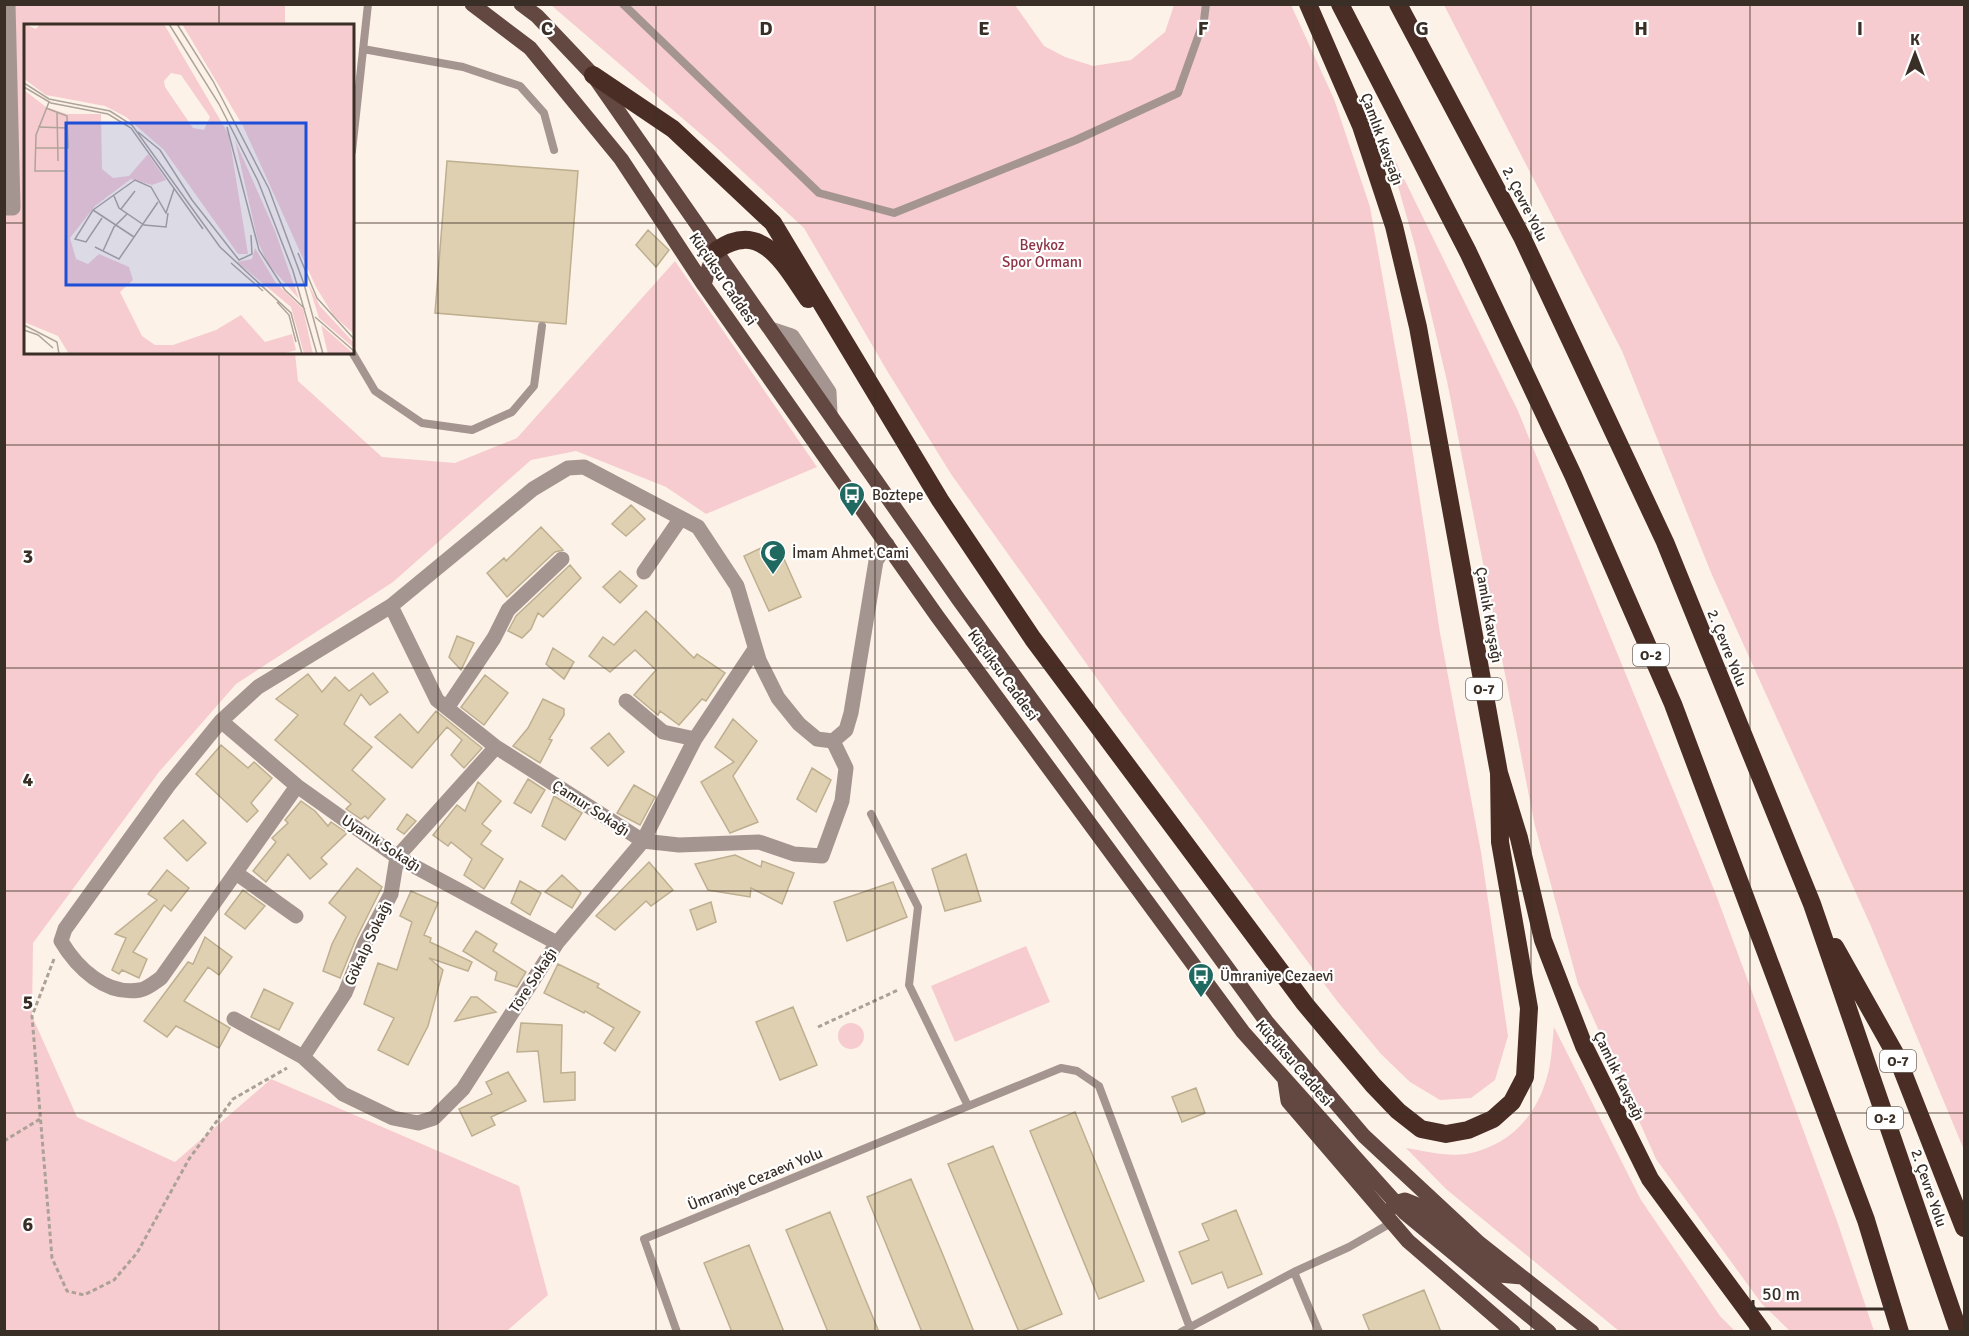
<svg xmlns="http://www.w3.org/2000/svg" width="1969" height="1336" font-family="Signika,sans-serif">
	<rect width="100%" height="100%" fill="#fdf2e8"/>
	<path fill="#f6ccd0" d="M4 5H285V25L26 26V352L295 353 298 381 382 457 455 463 517 438 675 261 817 467 706 514 666 487 576 451 531 460 393 582 236 684 159 772 33 943 32 1016 77 1117 175 1162 271 1079 519 1186 548 1295 507 1331H5Z
		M551 5H1015L1044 46 1065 57 1093 66 1131 60 1165 32 1174 5H1291L1334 99 1370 207 1407 414 1440 633 1481 852 1508 1036 1495 1080 1471 1098 1440 1100 1410 1082 1381 1054 1337 1001 1118 708 951 474 886 369 804 228 717 148Z
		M1444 5H1964V1150L1870 924 1712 575 1622 351Z
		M1385 140 1518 411 1715 892 1837 1221 1874 1331H1790L1762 1304 1656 1159 1578 984 1535 826 1447 381 1415 246Z
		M1026 946 1050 1002 955 1042 931 986Z
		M838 1036a13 13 0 1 1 26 0a13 13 0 1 1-26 0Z
		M1554 1027 1641 1200 1720 1316 1735 1331H1619L1446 1189 1406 1148C1425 1151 1446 1157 1466 1154 1509 1146 1536 1117 1547 1077 1552 1061 1552 1043 1554 1027Z"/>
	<path fill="#dfd0b1" stroke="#bdaf90" stroke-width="1.5" d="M447 161 578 171 566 324 435 313Z
		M648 230 669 250 656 267 636 245Z
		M631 505 645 519 626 536 612 524Z
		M541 527 563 550 555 552 507 597 487 573 504 558 506 561Z
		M776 541 801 597 769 611 744 556Z
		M570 565 581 578 543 617 538 613 531 629 522 638 508 631 516 616Z
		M620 571 637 586 620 603 603 587Z
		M646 611 694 658 697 654 725 673 706 701 702 699 679 725 660 711 658 715 634 695 656 670 635 650 610 672 589 656 603 637 614 645Z
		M457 636 474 643 461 670 449 657Z
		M553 648 574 662 564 679 546 664Z
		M373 673 388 692 370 705 361 694 344 724 372 747 352 770 385 799 368 819 365 816 361 819 346 809 351 804 275 740 298 715 276 699 308 674 322 692 335 677 349 691Z
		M485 675 508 693 484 725 461 707Z
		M543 699 564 709V715L549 739 552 740 540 763 513 746 528 728Z
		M436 711 482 748 464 768 451 755 462 740 447 727 412 768 375 737 400 714 418 733Z
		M733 719 757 741 733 776 758 822 730 833 701 782 734 762 715 747Z
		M609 733 624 752 608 766 591 748Z
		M221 745 248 768 254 762 272 778 251 803 258 811 247 822 196 774Z
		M812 768 831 780 816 812 797 799Z
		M528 779 545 790 531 813 514 803Z
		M478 782 501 801 482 824 491 831 481 844 503 859 484 889 464 875 472 859 451 842 448 846 433 835 457 805 465 811Z
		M634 785 655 797 640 825 617 813Z
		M554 796 582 813 565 840 542 826Z
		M301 801 315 811 328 826 331 822 347 833 321 858 327 864 310 879 288 854 266 882 253 871 276 842 272 838 288 823 285 820Z
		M407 814 416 821 404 834 397 829Z
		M183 820 206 843 187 861 164 838Z
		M966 854 981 901 945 911 932 869Z
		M735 855 761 867 762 861 794 873 782 904 751 888 750 897 708 890 695 864Z
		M649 862 673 890 651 906 646 901 615 930 596 916Z
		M357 868 382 887 356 939 340 978 323 971 332 944 346 917 329 903Z
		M167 870 189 888 171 911 164 905 133 952 147 959 139 978 122 970 119 974 112 970 126 938 115 934 157 900 148 894Z
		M562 875 581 893 572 908 545 892Z
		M520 881 541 893 530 915 511 903Z
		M893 882 907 917 847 941 834 902Z
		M243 890 265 906 245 929 225 914Z
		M411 891 438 903 424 935 431 938 430 942 472 962 468 971 429 958 443 970 428 1026 408 1065 378 1050 394 1018 364 1004 378 963 397 970 412 922 400 916Z
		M711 902 716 922 697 930 690 910Z
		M476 931 497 944 493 951 526 972 517 987 495 980 497 972 463 951Z
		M205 937 232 957 219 975 208 967 184 1001 230 1028 219 1048 176 1026 167 1037 144 1021 188 962 193 964Z
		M558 964 599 984 597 987 640 1012 615 1051 604 1043 614 1028 585 1011 584 1013 544 993Z
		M264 989 293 1003 279 1030 251 1017Z
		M471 997H477L496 1012 455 1021Z
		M793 1007 817 1065 780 1080 756 1022Z
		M521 1023 562 1025 561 1073 575 1072V1100L544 1102 538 1051 517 1052Z
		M508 1072 526 1101 491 1117 495 1125 472 1136 459 1109 492 1094 486 1082Z
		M1196 1088 1205 1113 1182 1122 1172 1097Z
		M1075 1112 1144 1281 1099 1299 1030 1131Z
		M993 1146 1062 1314 1019 1332 948 1164Z
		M911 1179 943 1255 974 1332H922L901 1281 867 1197Z
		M1236 1210 1262 1274 1228 1288 1222 1272 1192 1284 1179 1252 1209 1240 1202 1224Z
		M830 1212 864 1296 879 1332H828L786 1230Z
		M749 1245 784 1332H732L704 1263Z
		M1424 1290 1441 1332H1370L1363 1315Z"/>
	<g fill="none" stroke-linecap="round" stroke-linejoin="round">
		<path stroke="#aca197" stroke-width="3" stroke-dasharray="4.5 3" stroke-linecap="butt" d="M54 959 32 1016 52 1258 67 1291 84 1295 114 1280 137 1253 189 1159 233 1099 287 1068
			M818 1027 898 990
			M4 1141 40 1119"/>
		<path stroke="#a59590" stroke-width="8" d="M623 4 819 193 894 213 1076 140 1178 93 1204 20 1206 4
			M363 49 463 67 520 86 544 113 554 150
			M352 151 368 4
			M352 352 375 391 422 423 472 430 512 412 534 386 542 326
			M871 814 918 907 909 985 968 1106
			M677 1332 644 1239 1061 1068 1077 1071 1099 1086 1190 1328
			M1181 1332 1294 1272
			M1319 1332 1294 1272 1349 1247 1391 1223"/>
		<path stroke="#a59590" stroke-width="15" d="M4 208H13L8 4
			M771 329 792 336 829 392 830 413
			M644 572 681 518
			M391 606 437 700 496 747 643 841 679 845 759 842 794 854 822 856 842 801 846 768 833 741
			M626 701 663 732 695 739
			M447 708 494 638 508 610 562 559
			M221 721 297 786 397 857 557 943
			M297 786 161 978C155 982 147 989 140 990 106 996 77 968 61 941L65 929 168 786 221 721 258 687 391 606 533 489 568 468 584 467 698 527 737 586 759 660 778 698 799 724 817 739 833 741 846 730 851 713 876 561 887 544
			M236 873 296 916
			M234 1019 303 1057 343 1094 393 1118 418 1123 434 1118 463 1089 557 943 643 841 695 739 755 649
			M303 1057 345 993 365 943 391 894 397 857 496 747"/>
		<path stroke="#624841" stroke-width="15" d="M472 4 530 48 621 159 704 285 937 616 1243 1032 1405 1213 1549 1332
			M521 4 537 16 593 75 959 600 1266 1021 1364 1136 1479 1243 1592 1332
			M704 285 709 267 717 250
			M1285 1081 1288 1101 1408 1241 1513 1332
			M1392 1208 1395 1203 1405 1200 1415 1204 1499 1275 1522 1277"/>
		<path stroke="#4a2e26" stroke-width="18" d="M1308 4 1361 126 1394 226 1418 327 1499 773 1519 838 1543 940 1584 1046 1650 1179 1763 1332
			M1340 4 1468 252 1573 475 1673 704 1866 1220 1900 1332
			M1398 4 1522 237 1665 542 1812 904 1959 1332
			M593 75 673 129 773 223 940 500 1033 639 1305 1004 1373 1085 1398 1111 1421 1129 1446 1134 1468 1130 1493 1119 1512 1102 1525 1077 1529 1008 1500 842 1499 773
			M717 250C762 219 785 266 808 299
			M1835 947 1897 1057 1964 1228"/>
	</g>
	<path fill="none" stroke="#3a2f26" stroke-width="1.5" stroke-opacity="0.55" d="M219 4V26M438 4V1332M656 4V1332M875 4V1332M1094 4V1332M1313 4V1332M1531 4V1332M1750 4V1332M4 223H26M352 223H1964M219 352V1332M4 445H1964M4 668H1964M4 891H1964M4 1113H1964"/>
	<defs>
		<symbol id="bus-pin" viewBox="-11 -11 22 30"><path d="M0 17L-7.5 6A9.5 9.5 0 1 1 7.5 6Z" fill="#1f6961" stroke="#fff"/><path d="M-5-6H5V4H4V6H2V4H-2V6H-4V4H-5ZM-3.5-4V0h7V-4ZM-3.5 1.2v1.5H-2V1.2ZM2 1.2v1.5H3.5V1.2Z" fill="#fff"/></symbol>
		<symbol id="mosque-pin" viewBox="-11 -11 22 30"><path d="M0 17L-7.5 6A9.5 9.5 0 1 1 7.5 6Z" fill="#1f6961" stroke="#fff"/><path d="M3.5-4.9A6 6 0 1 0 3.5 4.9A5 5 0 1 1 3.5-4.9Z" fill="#fff"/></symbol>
	</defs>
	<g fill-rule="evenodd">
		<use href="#bus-pin" x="837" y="480" width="30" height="40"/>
		<use href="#mosque-pin" x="758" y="538" width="30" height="40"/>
		<use href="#bus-pin" x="1186" y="961" width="30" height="40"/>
	</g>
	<g text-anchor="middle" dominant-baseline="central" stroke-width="4.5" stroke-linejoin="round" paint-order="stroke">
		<g fill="#fff" stroke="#756d67" stroke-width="1.5">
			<rect x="1633" y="644" width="36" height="22" rx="4.5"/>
			<rect x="1466" y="678" width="36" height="22" rx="4.5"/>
			<rect x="1880" y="1050" width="36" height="22" rx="4.5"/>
			<rect x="1867" y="1107" width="36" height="22" rx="4.5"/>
		</g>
		<g font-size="14" font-weight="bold" fill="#3a2f26">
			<text x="1651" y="655">O-2</text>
			<text x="1484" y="689">O-7</text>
			<text x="1898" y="1061">O-7</text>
			<text x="1885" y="1118">O-2</text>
		</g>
		<g font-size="15" fill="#3a2f26" stroke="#fff">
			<text transform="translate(1382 139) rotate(70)">Çamlık Kavşağı</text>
			<text transform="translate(1525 204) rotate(63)">2. Çevre Yolu</text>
			<text transform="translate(723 279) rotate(56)">Küçüksu Caddesi</text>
			<text transform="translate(1489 615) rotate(80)">Çamlık Kavşağı</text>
			<text transform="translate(1727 648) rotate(68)">2. Çevre Yolu</text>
			<text transform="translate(1003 675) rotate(54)">Küçüksu Caddesi</text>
			<text transform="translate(591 808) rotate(33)">Çamur Sokağı</text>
			<text transform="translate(381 843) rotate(33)">Uyanık Sokağı</text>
			<text transform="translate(368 943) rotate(-65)">Gökalp Sokağı</text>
			<text transform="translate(533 980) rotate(-57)">Töre Sokağı</text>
			<text transform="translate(1294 1063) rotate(49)">Küçüksu Caddesi</text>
			<text transform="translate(1619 1076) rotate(64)">Çamlık Kavşağı</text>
			<text transform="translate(755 1179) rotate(-22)">Ümraniye Cezaevi Yolu</text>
			<text transform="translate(1929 1188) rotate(71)">2. Çevre Yolu</text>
		</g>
		<g font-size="15" fill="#8e3345" stroke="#fff">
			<text x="1042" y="245">Beykoz<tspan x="1042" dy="17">Spor Ormanı</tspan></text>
		</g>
		<g font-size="15" fill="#3a2f26" stroke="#fff" text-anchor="start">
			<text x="872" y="495">Boztepe</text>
			<text x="792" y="553">İmam Ahmet Cami</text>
			<text x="1220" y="976">Ümraniye Cezaevi</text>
		</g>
	</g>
	<g transform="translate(24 24)">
		<rect width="330" height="330" fill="#fdf2e8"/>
		<path d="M0 0 12 5 16 0H140L205 111 224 230H214L140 126 102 93 81 82 22 71 0 55ZM147 49 157 51 186 93 180 106 169 104 141 63 140 57ZM158 0H330V310L309 291 292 263 219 102ZM0 66 22 83 43 90H77L78 145 89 154 105 152 124 130 142 156 128 161 107 155 71 182 46 214 52 235 64 240 75 230 105 243 109 256 96 268 118 312 131 321H149L192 306 217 291 241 318 268 310 272 326 258 330H45L34 312 0 298ZM211 116 251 207 275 275 244 240 234 218ZM231 224 252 259 279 285 289 330H280L267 283 213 238 228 235ZM284 259 296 282 330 319V324L295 294ZM297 301 330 330H304Z" fill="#f6ccd0" fill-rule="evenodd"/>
		<path fill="none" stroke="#afa49a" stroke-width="1.5" d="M145 0 195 80 234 157 269 247 293 330M153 0 189 57 245 165 280 260 299 330M0 59 25 75 86 87 108 101 196 223 267 289 278 330M0 63 27 79 84 90 107 104 179 205M25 78 12 111 11 147H41M33 88 34 137M14 103 43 104M203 103 235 226 261 266 281 285M114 108 136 126 168 176 215 236 228 230 227 211M11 124H44L43 92 22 84M90 172 95 184 120 201 142 203 144 189M97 185 111 167M69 186 110 213M78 194 62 218 51 215 69 186 111 156 127 163 142 189 150 165M71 223 95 235 134 178M79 227 90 203 103 190M274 229 293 274 330 315M207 239 239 267M253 278 265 291 272 318M291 293 330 327M0 301 33 318 35 330M0 306 14 311 29 324"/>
		<path fill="#1d4ed8" fill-opacity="0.15" stroke="#1d4ed8" stroke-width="3" d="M42 99H282V261H42Z"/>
		<rect width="330" height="330" fill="none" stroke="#3a2f26" stroke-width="3"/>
	</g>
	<g font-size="20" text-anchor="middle" font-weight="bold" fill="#3a2f26" stroke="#fff" stroke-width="4.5" stroke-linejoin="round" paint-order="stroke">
		<text x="547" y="35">C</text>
		<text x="766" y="35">D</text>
		<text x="984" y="35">E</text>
		<text x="1203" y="35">F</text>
		<text x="1422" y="35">G</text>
		<text x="1641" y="35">H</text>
		<text x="1860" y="35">I</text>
		<text x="28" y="563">3</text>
		<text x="28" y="786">4</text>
		<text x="28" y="1009">5</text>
		<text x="28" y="1231">6</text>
	</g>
	<rect width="1969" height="1336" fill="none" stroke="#3a2f26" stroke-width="12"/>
	<g transform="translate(1915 54)" stroke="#ffffff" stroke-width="4.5" paint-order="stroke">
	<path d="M0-4.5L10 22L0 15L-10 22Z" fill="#3a2f26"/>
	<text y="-9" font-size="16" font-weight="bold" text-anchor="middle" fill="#3a2f26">K</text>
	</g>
	<path d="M1753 1300v9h135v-9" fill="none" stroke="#3a2f26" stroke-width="3"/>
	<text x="1762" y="1300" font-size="18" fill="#3a2f26" stroke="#ffffff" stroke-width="4.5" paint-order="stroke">50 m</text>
</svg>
